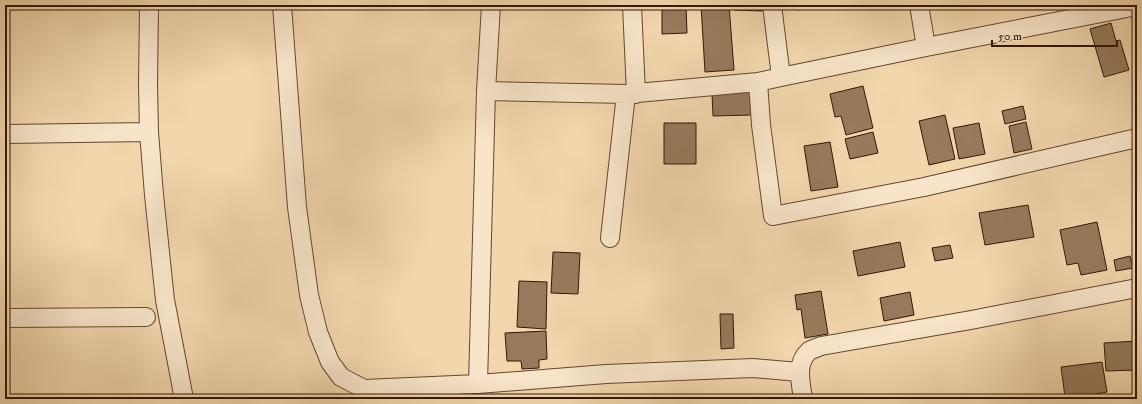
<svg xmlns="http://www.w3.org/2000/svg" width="1142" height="404" font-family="'IM FELL DW Pica',serif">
	<rect width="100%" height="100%" fill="#f2d6ac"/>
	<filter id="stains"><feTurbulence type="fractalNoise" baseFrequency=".005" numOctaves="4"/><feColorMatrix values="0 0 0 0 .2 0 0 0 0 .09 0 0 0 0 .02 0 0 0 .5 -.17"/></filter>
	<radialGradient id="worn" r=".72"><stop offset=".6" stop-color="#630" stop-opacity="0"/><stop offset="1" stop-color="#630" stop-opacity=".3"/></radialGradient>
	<path fill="#977a5c" stroke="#341706" d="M662 5H686L687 33 662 34Z
		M701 5H729L734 70 705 72Z
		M734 5H762V11L734 10Z
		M797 5H823L798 10Z
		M1111 23 1116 41 1120 40 1129 70 1104 77 1090 29Z
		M863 86 873 128 846 135 841 116 835 117 830 94Z
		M752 91 753 115 713 116 712 93Z
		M1023 106 1026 119 1005 124 1002 111Z
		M945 115 955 159 929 165 919 121Z
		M1026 122 1032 149 1014 153 1009 126Z
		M664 123H696V164H664Z
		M979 123 985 154 959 159 953 128Z
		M873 132 878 153 850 159 845 139Z
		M830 142 838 187 811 191 804 146Z
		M1028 205 1034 237 985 245 979 213Z
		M1137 218V239L1132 219Z
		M1097 222 1107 270 1081 275 1078 263 1067 265 1060 230Z
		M900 242 905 267 858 276 853 251Z
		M950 245 953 258 935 261 932 248Z
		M553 252 580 253 578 294 551 293Z
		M1130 256 1133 268 1116 271 1114 260Z
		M519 281 547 282 546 329 517 327Z
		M821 291 828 334 805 338 801 309 797 310 795 295Z
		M910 292 914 315 884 321 880 298Z
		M720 314H733L734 348 721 349Z
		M546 331 547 359 539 360V368L522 369 521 361H507L505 333Z
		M1137 341V370L1106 371 1104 343Z
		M1102 362 1107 392 1096 394V396L1081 398V395L1065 397 1061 367Z"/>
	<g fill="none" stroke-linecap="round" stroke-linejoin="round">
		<defs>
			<path id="minor" d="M149 5 148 86 149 132 154 195 165 300 184 399
				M282 5 297 207 309 295 318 332 330 362 341 377 364 389 478 384 606 374 753 368 799 372
				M632 5 636 94
				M772 5 781 77
				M919 5 926 47
				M758 82 761 125 773 216 924 187 1137 138
				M486 91 626 94 758 82 781 77 926 47 1137 6
				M5 134 149 132
				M610 238 626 94
				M5 318 146 317
				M478 384 486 91 491 5
				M803 399C801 383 795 364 809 351 812 349 817 348 821 346L971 320 1137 288"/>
		</defs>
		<use href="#minor" stroke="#644730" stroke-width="20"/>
		<use href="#minor" stroke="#f7e4c9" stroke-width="18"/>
	</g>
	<rect width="1142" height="404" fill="none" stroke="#f2d6ac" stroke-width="20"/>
	<rect x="6" y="6" width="1130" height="392" fill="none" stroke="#341706" stroke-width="2"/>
	<rect x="10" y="10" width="1122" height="384" fill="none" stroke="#341706"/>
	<path d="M992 40v6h125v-6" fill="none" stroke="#341706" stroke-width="2"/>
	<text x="998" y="40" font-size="12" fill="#341706" stroke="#f7e4c9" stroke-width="3" paint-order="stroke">50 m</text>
	<rect width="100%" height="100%" filter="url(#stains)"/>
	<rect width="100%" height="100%" fill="url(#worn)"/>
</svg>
